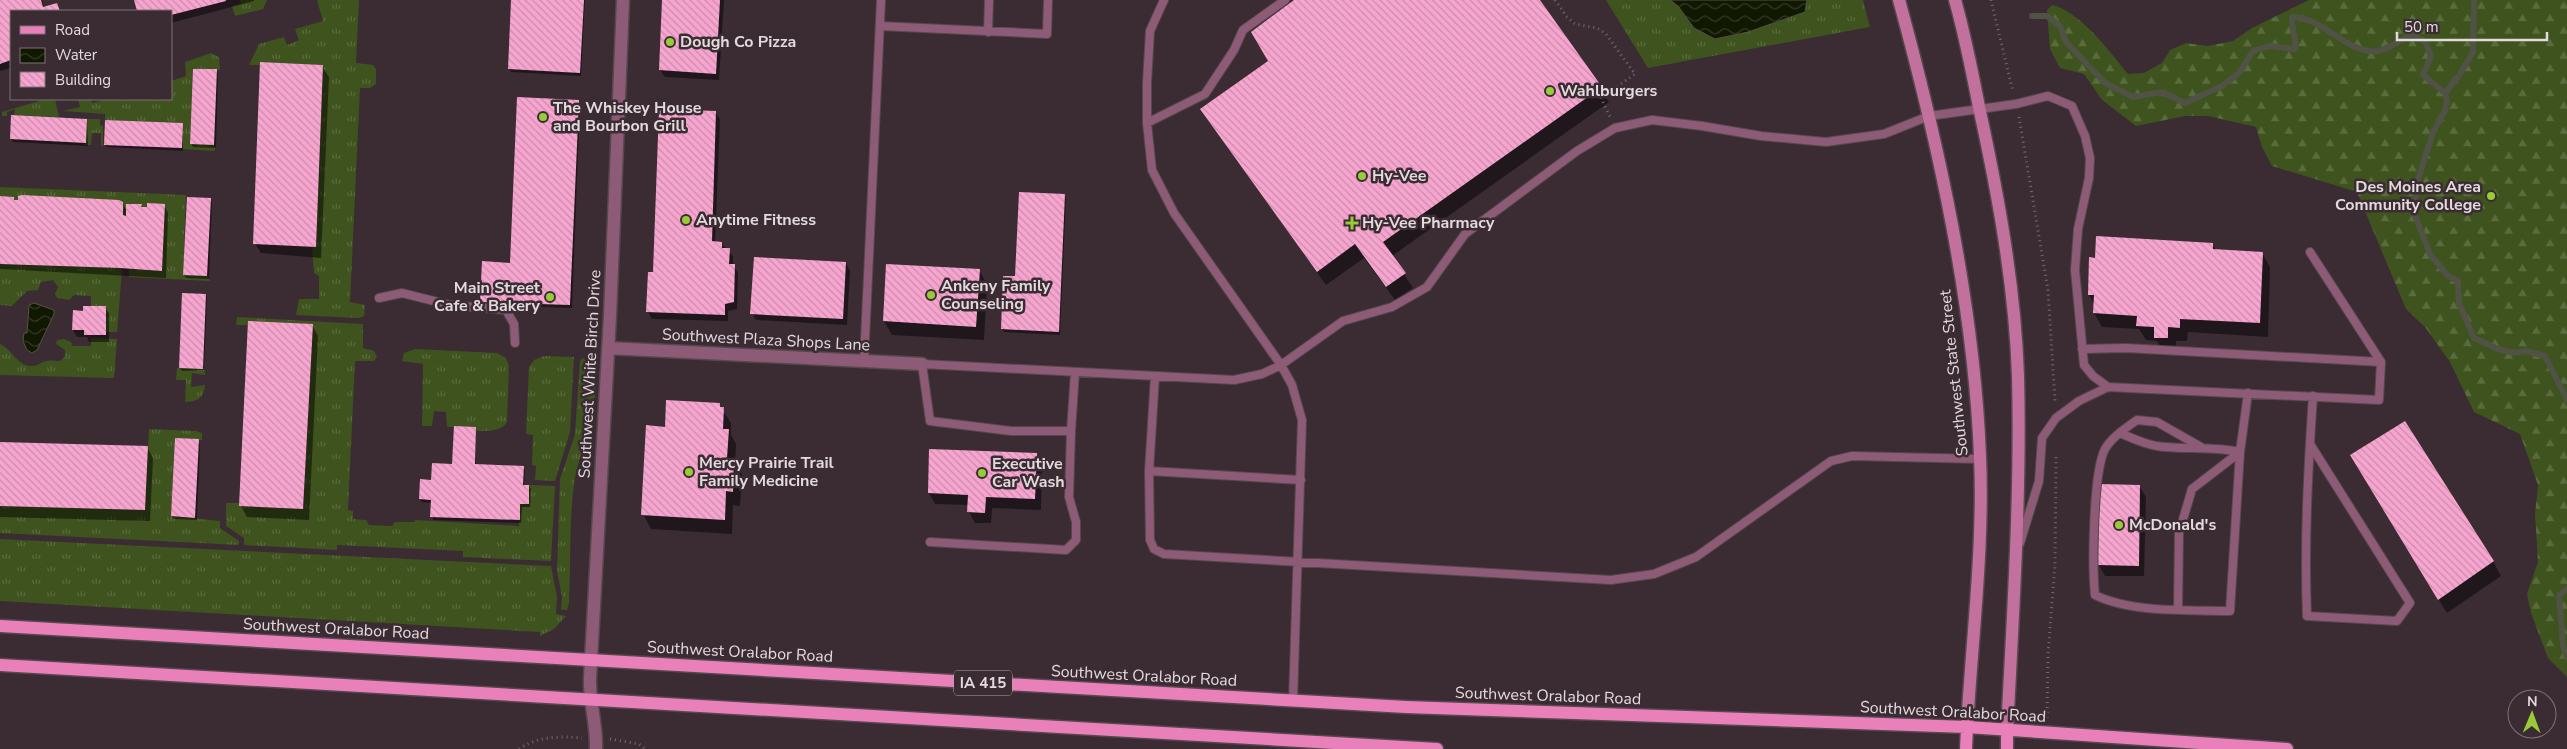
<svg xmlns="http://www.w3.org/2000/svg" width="2567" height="749" font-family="'Nunito Sans',sans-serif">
	<defs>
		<pattern id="grass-tufts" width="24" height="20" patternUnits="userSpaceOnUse" patternTransform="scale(1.25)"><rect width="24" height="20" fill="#3e531d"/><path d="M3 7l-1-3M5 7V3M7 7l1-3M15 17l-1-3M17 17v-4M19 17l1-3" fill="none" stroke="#5a6b3d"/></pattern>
		<pattern id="forest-firs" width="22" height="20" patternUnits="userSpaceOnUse" patternTransform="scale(1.25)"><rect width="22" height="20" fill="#3e531d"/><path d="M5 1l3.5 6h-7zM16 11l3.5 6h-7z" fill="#5a6b3d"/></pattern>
		<pattern id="water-waves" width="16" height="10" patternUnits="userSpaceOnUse" patternTransform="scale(1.25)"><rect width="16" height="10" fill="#101802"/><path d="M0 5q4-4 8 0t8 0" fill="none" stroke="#333926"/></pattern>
		<pattern id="building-back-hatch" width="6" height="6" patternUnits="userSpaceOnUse" patternTransform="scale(1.25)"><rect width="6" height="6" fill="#f7a5cf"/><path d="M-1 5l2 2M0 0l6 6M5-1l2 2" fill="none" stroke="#ca8cac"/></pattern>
	</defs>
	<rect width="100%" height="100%" fill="#3b2c33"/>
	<path fill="url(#grass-tufts)" d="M240 0H267L263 9 235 16 232 6 241 4Z
		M317 0H359L356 63 373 65 376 69V84L370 88H360L350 302 365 305 364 316 359 318 296 315 299 299H319V276L314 273 312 247H316L323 65 261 62 260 65H249L259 44 284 37 287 45 299 40 295 29 323 21Z
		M1606 0H1863L1870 27 1648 68Z
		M211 53 219 57 220 70 193 69 190 143 214 145 216 148 214 151 183 149V123L105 120V114L63 111 80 107 78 99H91L92 103 108 99H171V81L186 76 185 62Z
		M46 99H55L59 117 14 115 15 109 7 112V116H2V112Z
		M87 119H100V125L103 126V144L105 145 101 146V133H92L91 145H85Z
		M0 187 186 195 183 275H207L210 281 129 277V269L162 271 165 205 147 204V207H141V204H126V216L91 199 14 200V197L0 196Z
		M0 264 120 268 122 270 117 332H106L91 306V296L74 295 69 300 57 298 55 294 58 287 53 280 41 282 38 290 27 291 12 306 0 305Z
		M237 317 363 324V348L374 351 377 357 374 361H355L348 510 353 511V519L366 520 369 525 392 526 395 522H415V520L519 526 520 504H529V485L555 486 551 561 463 557V551L337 545V550L244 545V538L226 526V503H239L240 506 303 509 313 324 249 321 248 325H236Z
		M91 338 117 339 114 378 0 375V344C13 350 17 366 32 366 38 366 42 361 47 361 56 359 59 365 65 356V350L56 344 57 340 64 339 71 342 72 346H91Z
		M415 349 497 353 506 358 509 366 507 422C502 432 485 431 476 431V427H447L446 412 434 411 432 426H422L423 364 402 361 404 353Z
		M544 356 574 357 570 432 555 481 535 480 536 466 532 465 533 435 526 434 529 367 534 360Z
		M582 358 593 364C603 404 580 446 574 484 569 522 571 565 569 603L567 610H561L562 597 557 571 560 479 575 434 580 361Z
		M177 368H204L205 375 192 373 191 387 205 385C204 398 197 402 185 402L186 380H176Z
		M149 429 196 431 202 433V440L175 439 171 516 220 521V528L239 541V545L0 533V506L145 510Z
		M0 539 551 566 557 597 556 614 566 616 554 629 540 636V632L0 601Z"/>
	<path fill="url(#forest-firs)" d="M2309 0H2567V677L2548 658 2531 613 2527 594 2538 562 2535 514 2538 485 2520 434 2474 412 2450 362 2425 327 2406 309 2357 192 2272 166 2262 147 2256 127 2208 116H2185L2136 126 2102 100 2084 74 2060 68 2050 49 2047 10 2052 5C2080 11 2110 52 2128 74L2144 73 2162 63 2170 50 2186 43 2208 46 2233 41 2252 28Z"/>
	<path fill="url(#water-waves)" stroke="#4f5244" d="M1670 0H1807L1805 12 1748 32 1715 39 1694 28 1678 6Z
		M34 303 54 310V314L37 350 32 353 27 350 23 341 24 333H27L29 305Z"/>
	<path fill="#0007" d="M0 0H42L44 8 57 4 61 11H11V68L0 71Z
		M135 0H254V1L171 23V11H138Z
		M513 0H585L581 76 511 72 509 69Z
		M663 0H724L719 80 665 77 660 70Z
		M1296 0H1538L1609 102 1392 256 1413 288 1395 300 1364 258 1326 285 1202 110 1270 62Z
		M322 66 329 77 321 258 261 253 254 242Z
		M217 71 218 74 216 148 193 147 191 143Z
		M578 101 580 104 572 308 483 305 482 302 512 264Z
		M715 112 720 119 715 243H721L733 256V265L738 273 737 309 728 311V321L652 319 648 312 654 273Z
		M87 120 88 146 13 142 11 139Z
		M182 124 183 151 107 147 105 144Z
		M1064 195 1066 198 1060 335 1004 332 1002 329 1016 277Z
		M0 198H13L15 201 122 203 127 211 141 205 142 208 164 205 168 213 166 278 0 269Z
		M210 199 212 203 209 279 186 278 184 275Z
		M2212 244 2216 250 2262 253 2270 267 2268 337 2188 332 2187 341H2176L2175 352H2163L2157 341 2146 340 2139 329 2102 327 2094 313V304L2089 295Z
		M846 263 850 271 847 325 756 320 752 313Z
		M979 270 987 284 984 340 892 335 884 321Z
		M206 295 207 298 204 370 182 371 180 368Z
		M105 307 109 314V342H89L87 337H77L73 330 85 312Z
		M312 325 318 336 309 520 247 517 241 506Z
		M719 405 731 423V435L736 444 735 463 742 474 740 506 733 505 732 534 651 529 643 514 666 428Z
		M475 428 476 465 523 467 525 470 524 486H529L531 489 530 507H522L521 523 433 520 432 503 422 502 420 499 421 480 433 481 454 465Z
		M176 440 198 441 200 444 197 520 174 519 172 516Z
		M0 443 147 447 153 458 150 521 0 517Z
		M1036 454 1042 465 1041 510 992 508 991 523H975L969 512V505L935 504 929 493Z
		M2359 470 2493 561 2501 576 2447 613Z
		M2139 486 2146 497 2144 576H2105L2099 565Z"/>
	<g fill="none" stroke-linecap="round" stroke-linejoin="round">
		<path stroke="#4f5244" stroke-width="6" d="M2032 16H2047L2060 26 2066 42 2105 83 2133 97 2162 92 2185 103 2222 86 2239 73 2253 51 2269 46 2295 49C2297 38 2291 29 2292 17 2324 17 2347 55 2378 51 2388 49 2401 40 2410 35L2425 41 2431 56 2423 75 2445 93 2447 100 2445 111 2433 132 2418 180 2414 213 2430 254 2447 275 2458 281 2459 303 2474 338 2498 349 2515 353 2526 351 2545 356 2567 400
			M2445 93 2458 77 2473 52 2474 0
			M2567 589 2559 595 2563 646 2567 657"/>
	</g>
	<path fill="url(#building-back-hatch)" d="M0 0H41L43 7 57 3 60 11H11V60L0 64Z
		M134 0H226V1L171 15V11H137Z
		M511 0H584L580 73 508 69Z
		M662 0H720L716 74 659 70Z
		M1294 0H1540L1602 87 1383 242 1406 273 1386 287 1355 244 1317 272 1200 109 1268 61 1251 32Z
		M260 62 323 65 316 247 253 244Z
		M193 69H217L214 145 190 144Z
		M517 97 579 100 570 305 480 302 482 261 510 263Z
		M659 109 716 111 712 241 722 242V248H730L729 264H735L734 302 725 304V315L646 312 648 272H653Z
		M11 115 87 119 86 143 10 139Z
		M105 120 183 123 182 148 104 145Z
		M1019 192 1065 194 1059 332 1001 329 1003 276H1015Z
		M22 195 119 200 123 202V215L126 216V204H142L141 207H147V203L165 204 162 271 120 268 0 264V196L14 197V200H18V196Z
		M187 197 211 198 207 276 183 275Z
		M2096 236 2213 243V249L2263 252 2260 323 2180 319V328L2168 327V338H2154V327L2136 326 2137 316 2093 313 2094 295H2088L2089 257 2095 258Z
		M754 257 846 262 843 319 750 314Z
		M886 264 980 269 976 327 883 321Z
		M182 293 206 294 203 369 179 368Z
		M83 306H106V335H84V330H72L73 310 83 311Z
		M248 321 313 324 303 509 239 506Z
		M666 400 720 403V407H724L723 429H729L727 458H734L733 492 726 491 725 520 641 515 646 425 665 427Z
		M2405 421 2494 561 2438 600 2350 455Z
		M454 426 476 427 475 464 524 466 523 485H529V504H520V520L430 517 431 500 419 499 420 479 431 480 432 463 452 464Z
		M175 438 199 439 195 518 171 516Z
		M0 442 148 446 145 510 0 506Z
		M929 449 1037 453 1035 499 986 497 985 513 967 512 968 495 928 493Z
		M2099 484 2140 485 2139 566 2098 565Z"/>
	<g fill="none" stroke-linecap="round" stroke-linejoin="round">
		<defs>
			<path id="service" d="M1164 0 1150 31 1147 83V123L1152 170 1174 213 1281 365 1292 385 1302 420 1293 701
				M880 26 1047 34 1048 0
				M988 32 989 0
				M1147 123 1205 94 1234 50 1243 30 1285 0
				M379 298 402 293 450 305 506 310 514 324 515 343
				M2082 349 2126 348 2381 362
				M864 361 881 0
				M1075 372 1071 431H1011L930 421 922 364 1234 380 1262 374 1281 365 1343 321 1392 307 1427 287 1465 234 1577 151 1615 128 1652 120 1702 126 1761 136 1826 142 1884 134 1929 116 2016 104 2048 96 2072 106 2085 136 2090 158 2089 178 2078 229 2075 270 2084 365 2093 376 2108 387
				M1155 376 1149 471 1301 480
				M2120 433C2134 439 2149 446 2165 447 2191 449 2215 447 2240 452
				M2310 444 2410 603 2397 621 2307 616C2304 543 2308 470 2313 396
				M2201 447 2157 422 2137 420C2126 428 2112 437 2105 449 2093 472 2092 566 2095 595 2131 613 2190 610 2230 611L2240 452 2248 393
				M1149 471 1150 540 1154 549 1164 554 1611 580 1654 574 1696 557 1831 461 1852 456 1980 459
				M930 542 1066 550 1076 540V522L1069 497 1071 431
				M2020 543 2039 481 2042 438 2056 418 2079 401 2108 387 2379 400 2381 362 2310 252
				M2178 609 2179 533 2192 489 2240 452"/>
			<path id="minor" d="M608 348 922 364
				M596 749C597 725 589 702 590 678L610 316 623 0"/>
			<path id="secondary" d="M1899 0C1939 146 1974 305 1980 456 1984 546 1972 638 1967 727
				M1955 0C1965 35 1972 71 1979 107 1998 194 2015 286 2018 376 2021 494 2013 613 2007 731"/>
			<path id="primary" d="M0 626 1406 707 1967 727 2287 749
				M0 665 1437 749
				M2007 731V749
				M1966 749 1967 727"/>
		</defs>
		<use href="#service" stroke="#56484e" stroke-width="10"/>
		<use href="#minor" stroke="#56484e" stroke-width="15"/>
		<use href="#secondary" stroke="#56484e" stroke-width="15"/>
		<use href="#primary" stroke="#56484e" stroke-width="15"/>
		<path stroke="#75686e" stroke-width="3" stroke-dasharray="1 4" stroke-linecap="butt" d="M1555 0 1567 17 1575 24 1597 28 1606 34 1635 74 1601 98 1610 117
			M1991 0 2013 92
			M2019 117 2048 290 2055 401
			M2047 718 2048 654 2055 565 2056 457
			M610 739 639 744 645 749
			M519 749C538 736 559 736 582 738"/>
		<use href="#service" stroke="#8e5b76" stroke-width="8"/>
		<use href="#minor" stroke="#8e5b76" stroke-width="12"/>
		<use href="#secondary" stroke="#c2709c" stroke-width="12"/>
		<use href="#primary" stroke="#ea80b9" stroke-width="12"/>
	</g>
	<g fill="#98cb37" stroke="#3b2c33" stroke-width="2">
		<circle cx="670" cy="42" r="5"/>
		<circle cx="1550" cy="91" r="5"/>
		<circle cx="543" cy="117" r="5"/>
		<circle cx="1362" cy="176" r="5"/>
		<circle cx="2491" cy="196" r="5"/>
		<circle cx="686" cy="220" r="5"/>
		<path d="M1349.5 215.5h5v5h5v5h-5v5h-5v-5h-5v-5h5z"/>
		<circle cx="931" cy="295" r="5"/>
		<circle cx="550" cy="297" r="5"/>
		<circle cx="689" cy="472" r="5"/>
		<circle cx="982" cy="473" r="5"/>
		<circle cx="2119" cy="525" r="5"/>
	</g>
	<g text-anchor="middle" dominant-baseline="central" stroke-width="5" stroke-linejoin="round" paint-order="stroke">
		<rect fill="#3b2c33" stroke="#b1a6ab" stroke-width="1" x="954" y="670.5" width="58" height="25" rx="4"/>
		<g font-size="15" font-weight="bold" fill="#e3dade">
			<text x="983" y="683">IA 415</text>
		</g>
		<g font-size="16" font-weight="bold" fill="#e3dade" stroke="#3b2c33" text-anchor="start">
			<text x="680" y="42">Dough Co Pizza</text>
			<text x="1560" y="91">Wahlburgers</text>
			<text x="553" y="108">The Whiskey House<tspan x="553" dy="18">and Bourbon Grill</tspan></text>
			<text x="1372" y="176">Hy-Vee</text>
			<text x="2481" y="187" text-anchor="end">Des Moines Area<tspan x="2481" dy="18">Community College</tspan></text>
			<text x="696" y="220">Anytime Fitness</text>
			<text x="1362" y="223">Hy-Vee Pharmacy</text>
			<text x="941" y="286">Ankeny Family<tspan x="941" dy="18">Counseling</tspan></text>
			<text x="540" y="288" text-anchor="end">Main Street<tspan x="540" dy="18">Cafe &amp; Bakery</tspan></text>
			<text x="699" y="463">Mercy Prairie Trail<tspan x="699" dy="18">Family Medicine</tspan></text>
			<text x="992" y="464">Executive<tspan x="992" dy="18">Car Wash</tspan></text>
			<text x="2129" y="525">McDonald's</text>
		</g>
		<g font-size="16" fill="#e3dade" stroke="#3b2c33">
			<text transform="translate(766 340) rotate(3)">Southwest Plaza Shops Lane</text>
			<text transform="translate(1954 373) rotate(-96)">Southwest State Street</text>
			<text transform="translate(590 374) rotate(-87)">Southwest White Birch Drive</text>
			<text transform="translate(336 629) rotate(3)">Southwest Oralabor Road</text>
			<text transform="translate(740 652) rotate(3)">Southwest Oralabor Road</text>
			<text transform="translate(1144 676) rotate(3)">Southwest Oralabor Road</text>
			<text transform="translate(1548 696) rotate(2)">Southwest Oralabor Road</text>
			<text transform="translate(1953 712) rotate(3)">Southwest Oralabor Road</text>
		</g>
	</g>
	<rect x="10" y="10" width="162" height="90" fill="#3b2c33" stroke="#7e7277"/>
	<rect x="20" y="26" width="25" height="8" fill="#ea80b9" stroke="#7e7277"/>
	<text x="55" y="35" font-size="15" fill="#e3dade">Road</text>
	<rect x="20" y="48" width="25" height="15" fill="url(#water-waves)" stroke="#7e7277"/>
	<text x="55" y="60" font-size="15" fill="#e3dade">Water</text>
	<rect x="20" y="72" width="25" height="15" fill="url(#building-back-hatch)" stroke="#7e7277"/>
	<text x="55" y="85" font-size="15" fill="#e3dade">Building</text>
	<g transform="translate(2532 714) rotate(1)"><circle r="24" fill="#3b2c33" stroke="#7e7277"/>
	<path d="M0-4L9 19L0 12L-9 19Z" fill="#98cb37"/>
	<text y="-8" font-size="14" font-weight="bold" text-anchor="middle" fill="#e3dade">N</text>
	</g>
	<path d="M2397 32v8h150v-8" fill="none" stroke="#e3dade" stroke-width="2.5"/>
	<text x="2404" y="32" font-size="15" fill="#e3dade" stroke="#3b2c33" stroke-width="4" paint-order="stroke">50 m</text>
</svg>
